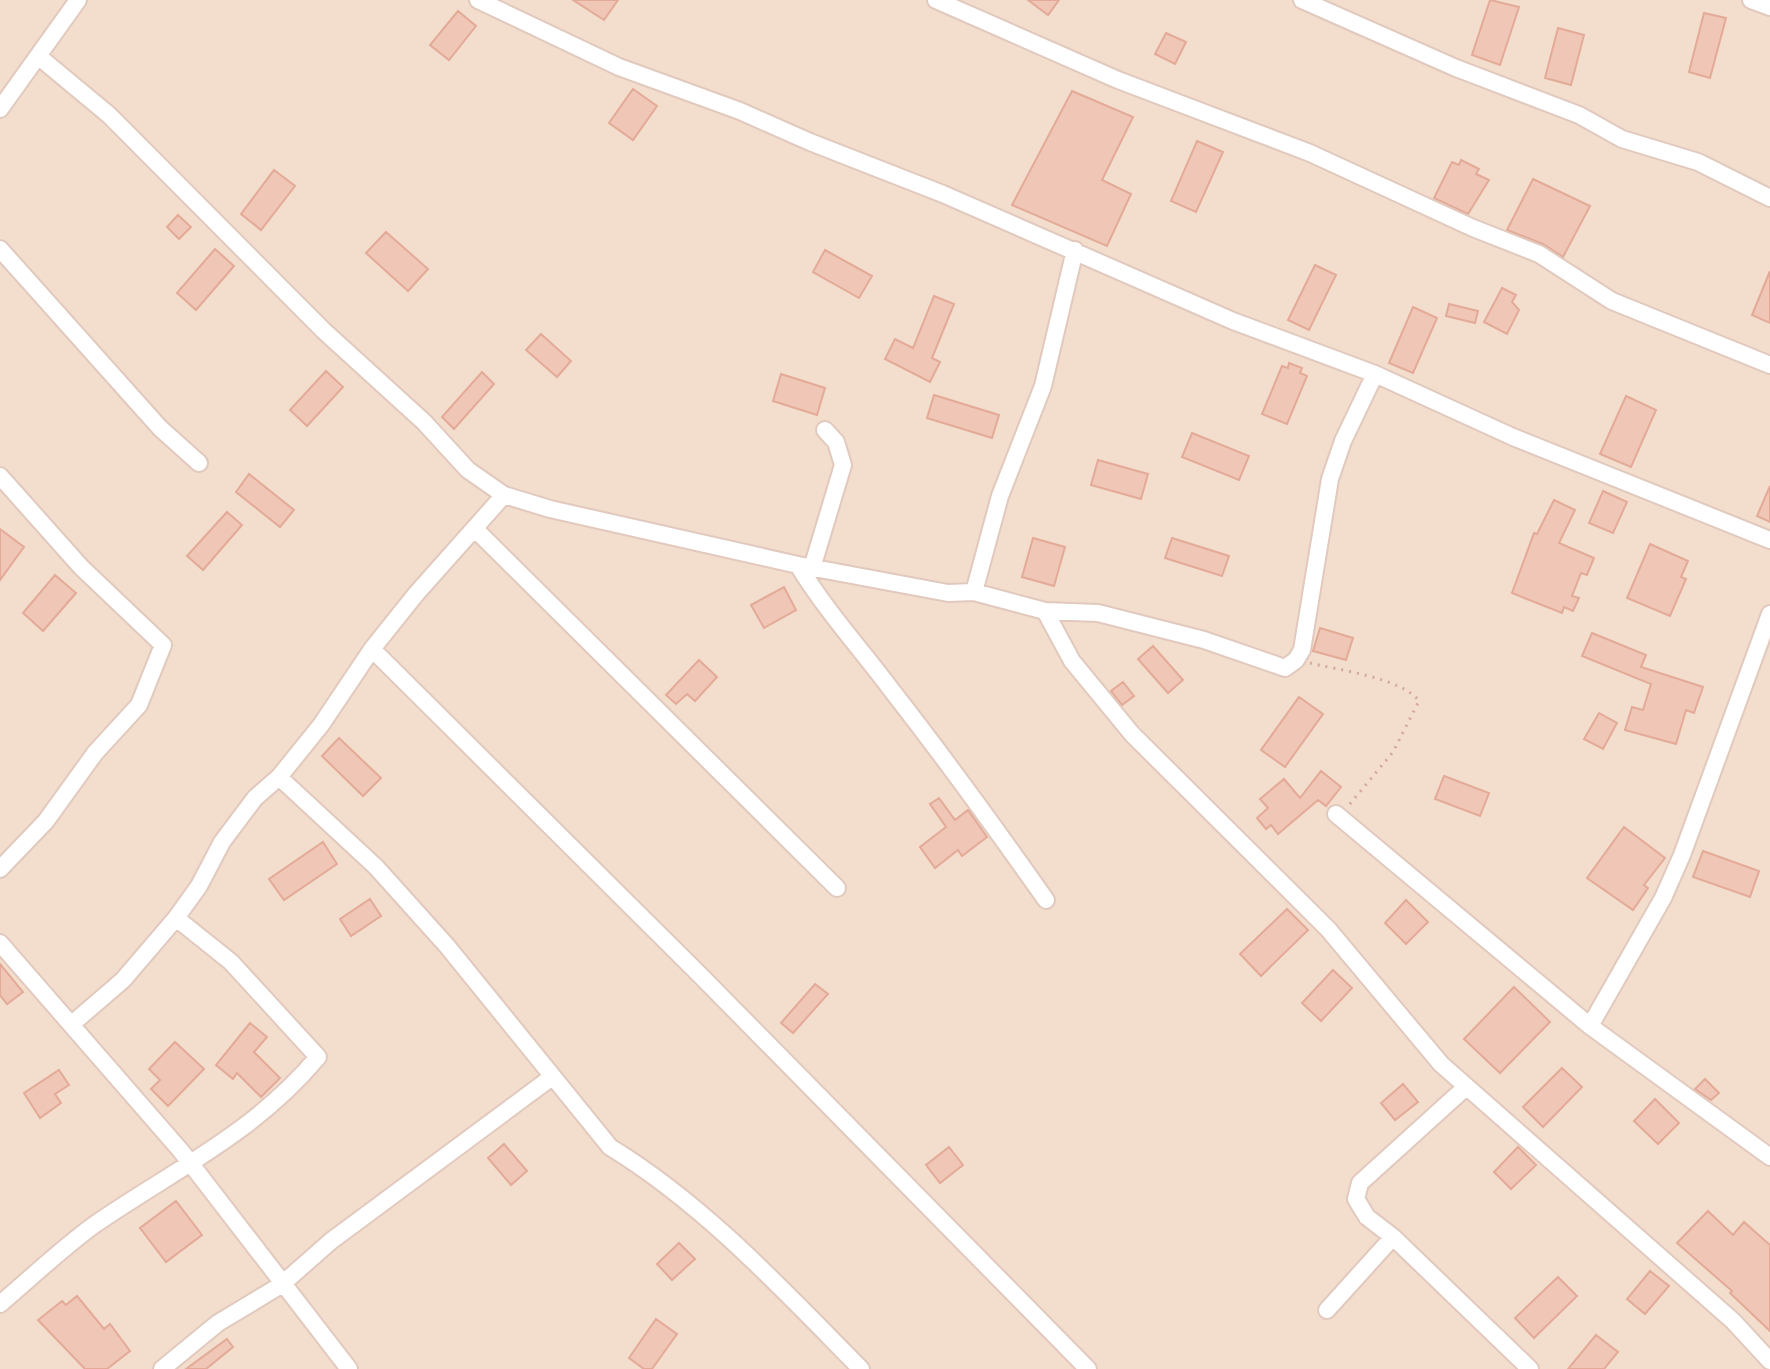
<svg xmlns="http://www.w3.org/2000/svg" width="1770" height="1369" font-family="'Varela Round',sans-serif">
	<rect width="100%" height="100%" fill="#fbecdf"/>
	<path fill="#f3ddcd" d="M0 0H1770V1369H0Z"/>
	<path fill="#f0c6b7" stroke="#e3aa97" stroke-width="2" d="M573 0H618L604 20Z
		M1028 0H1059L1048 15Z
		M1490 0 1519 7 1500 65 1472 55Z
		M458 11 476 26 449 60 430 45Z
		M1704 13 1726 18 1710 78 1689 72Z
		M1558 28 1584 35 1571 85 1545 78Z
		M1166 33 1186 42 1175 64 1155 54Z
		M633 89 657 106 633 140 609 123Z
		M1072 91 1133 117 1102 180 1131 194 1107 246 1012 205Z
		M1197 141 1223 152 1196 212 1171 201Z
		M1461 160 1479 169 1476 174 1489 180 1468 214 1434 198 1452 162 1459 165Z
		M274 170 295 186 261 230 241 214Z
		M1533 179 1590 206 1563 257 1543 244 1507 230Z
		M178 215 191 227 179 239 167 227Z
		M386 232 428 269 408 291 366 253Z
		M215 249 234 266 196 310 177 293Z
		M825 250 872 276 859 298 813 272Z
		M1315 265 1336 275 1309 330 1288 320Z
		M1770 271V323L1752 315Z
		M1502 288 1516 295 1512 302 1519 310 1507 334 1484 322Z
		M934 296 954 304 932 358 940 362 930 382 885 359 895 339 913 348Z
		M1449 304 1478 311 1475 323 1446 316Z
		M1413 307 1437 318 1413 373 1389 363Z
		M541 334 571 361 557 377 526 350Z
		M1289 363 1302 368 1300 373 1307 376 1287 424 1262 414 1282 366 1288 368Z
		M326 371 343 387 307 426 290 410Z
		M482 372 494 384 454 429 442 417Z
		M781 374 825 388 817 415 773 401Z
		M934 395 999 415 992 438 927 418Z
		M1626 396 1656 410 1631 467 1600 454Z
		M1192 433 1249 456 1239 480 1182 457Z
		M1098 460 1148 474 1141 499 1091 485Z
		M249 474 294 510 280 527 236 492Z
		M1770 486V522L1757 516Z
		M1603 491 1627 502 1613 533 1589 523Z
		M1554 500 1575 510 1559 543 1594 558 1587 575 1581 573 1572 596 1579 598 1573 611 1564 607 1562 613 1512 593 1534 533 1537 534Z
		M227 512 242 525 203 570 187 556Z
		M0 529 24 547 0 580Z
		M1033 538 1065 547 1054 586 1022 577Z
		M1172 538 1229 556 1222 576 1165 558Z
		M1650 544 1688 561 1681 577 1686 579 1670 616 1627 598Z
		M55 575 76 593 43 631 23 613Z
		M784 587 796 610 764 628 751 605Z
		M1320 628 1353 638 1346 660 1313 651Z
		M1592 633 1646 655 1641 667 1703 687 1694 713 1686 710 1676 744 1625 730 1632 707 1643 710 1651 684 1582 656Z
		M1153 646 1183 680 1168 693 1138 659Z
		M699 660 717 677 695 701 687 694 676 704 666 695Z
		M1123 682 1134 696 1122 705 1111 691Z
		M1299 697 1323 714 1285 767 1261 750Z
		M1599 713 1617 723 1603 749 1584 739Z
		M339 738 381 778 363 796 322 756Z
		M1321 771 1341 787 1326 806 1318 800 1278 834 1271 825 1266 829 1257 818 1268 808 1260 799 1284 779 1300 798Z
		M1444 776 1489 793 1480 816 1435 799Z
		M939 798 955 820 968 810 987 837 962 856 958 850 935 868 920 847 946 827 930 804Z
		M1624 827 1665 858 1644 885 1648 888 1633 910 1587 878Z
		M323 842 337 864 284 900 269 879Z
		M1703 851 1759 871 1750 897 1693 877Z
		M370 899 381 916 351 936 340 919Z
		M1406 900 1428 922 1406 944 1385 923Z
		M1287 909 1308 930 1261 976 1240 954Z
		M0 964 23 992 7 1004 0 995Z
		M1333 970 1352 988 1321 1021 1302 1003Z
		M815 984 828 994 793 1033 781 1023Z
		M1514 987 1550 1022 1500 1073 1464 1039Z
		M250 1023 267 1037 254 1052 280 1078 261 1097 237 1073 233 1079 216 1065Z
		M175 1042 204 1069 168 1106 151 1089 160 1080 149 1069Z
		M1562 1068 1582 1087 1543 1127 1523 1107Z
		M59 1070 69 1085 55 1094 61 1103 40 1118 24 1093Z
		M1705 1079 1719 1093 1711 1100 1695 1089Z
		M1403 1084 1418 1102 1395 1120 1381 1103Z
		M1655 1099 1679 1123 1658 1144 1634 1121Z
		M504 1144 527 1171 511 1185 488 1158Z
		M949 1147 963 1165 940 1183 926 1165Z
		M1518 1147 1536 1165 1511 1189 1494 1172Z
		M176 1201 202 1235 166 1262 140 1228Z
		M1708 1211 1733 1235 1744 1222 1770 1245V1331L1730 1293 1732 1291 1677 1243Z
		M679 1243 695 1259 672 1280 657 1264Z
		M1650 1271 1669 1286 1645 1314 1627 1299Z
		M1558 1277 1577 1296 1534 1338 1515 1318Z
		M77 1296 104 1329 110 1324 130 1351 107 1369H85L38 1320 62 1301 66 1305Z
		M656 1319 677 1334 652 1369H644L629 1358Z
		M1596 1335 1618 1352 1604 1369H1568Z
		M227 1339 233 1347 206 1369H186Z"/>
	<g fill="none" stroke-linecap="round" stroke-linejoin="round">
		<defs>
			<path id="minor" d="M478 0 619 67 740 111 810 142 943 194 1233 321 1375 374 1513 437 1770 540
				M936 0 1118 80 1310 153 1473 228 1539 254 1612 301 1770 365
				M1302 0 1456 68 1579 115 1622 139 1698 162 1770 198
				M1751 0 1770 7
				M38 56 109 115 324 331 424 422 468 470 504 495 550 509 798 565 948 593 974 592 1045 611 1098 613 1204 640 1285 668 1296 660 1302 650 1330 479 1343 441 1375 374
				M0 109 78 0
				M0 249 160 428 199 463
				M0 476 81 567 163 645 139 705 95 753 46 821 0 869
				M475 529 837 888
				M798 565C826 611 861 649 893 692 946 760 996 829 1046 900
				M812 568 843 465 836 442 825 430
				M974 592 1000 496 1043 386 1075 250
				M1045 611 1072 661 1132 734 1328 929 1441 1064 1733 1321 1770 1361
				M1770 614 1682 855 1663 898 1590 1026 1770 1157
				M372 649 699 974 1088 1369
				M279 777 376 867 447 946 610 1147C705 1205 783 1290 861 1369
				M1336 814 1590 1026
				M0 943 181 1151 349 1369
				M73 1023 123 980 176 918 199 886 222 842 255 798 279 777 321 725 372 649 416 594 504 495
				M1466 1087 1360 1183 1356 1199 1367 1217 1393 1237 1530 1369
				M0 1304C31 1278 61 1249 94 1225 175 1169 252 1135 318 1057L231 962 176 918
				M1327 1310 1393 1237
				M162 1369 218 1323 281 1285 331 1241 552 1077"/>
		</defs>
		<use href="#minor" stroke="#e1c9be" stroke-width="20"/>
		<path stroke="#d4a99b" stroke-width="3" stroke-dasharray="2 6" stroke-linecap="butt" d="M1310 663C1338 670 1402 678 1419 701L1393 752 1349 805"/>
		<use href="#minor" stroke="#fff" stroke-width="16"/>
	</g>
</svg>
